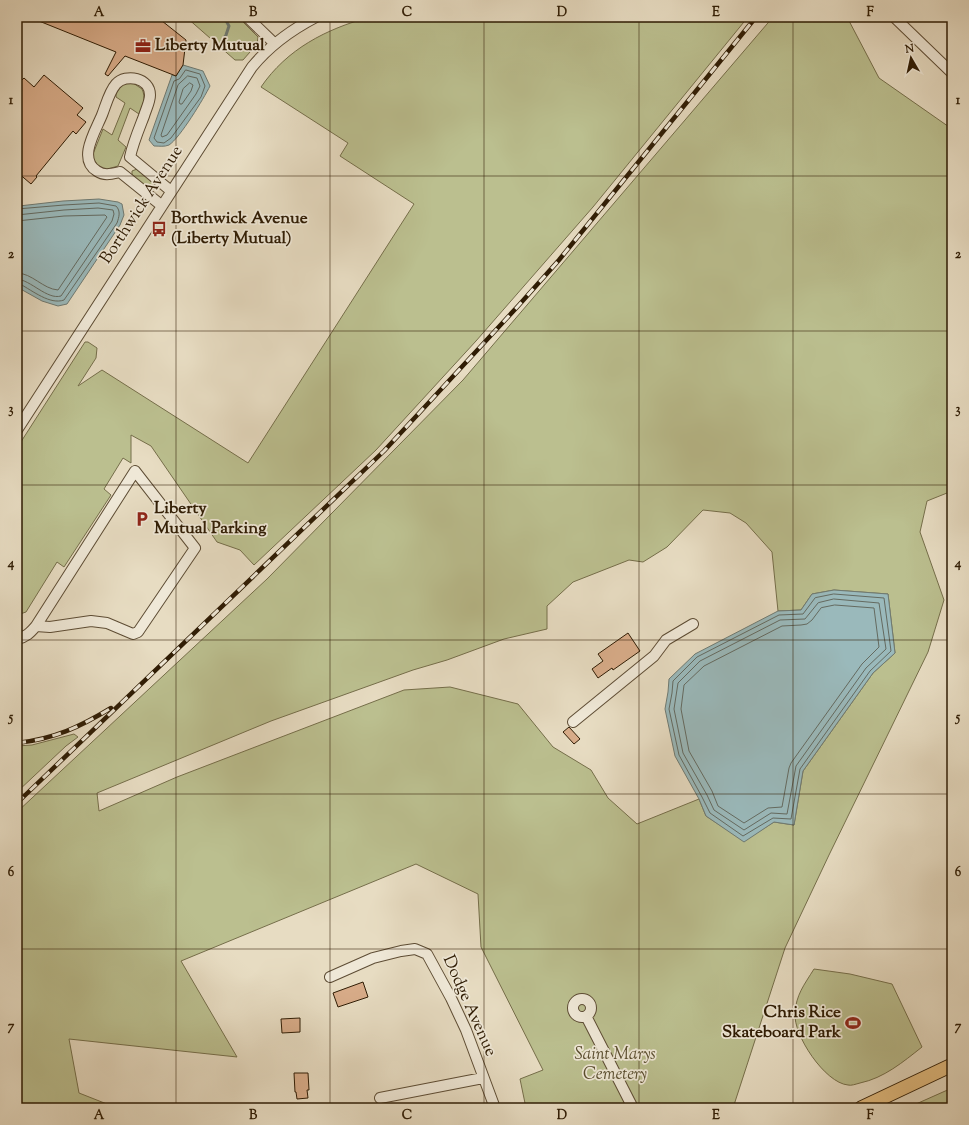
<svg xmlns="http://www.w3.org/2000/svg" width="969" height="1125" font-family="'Sorts Mill Goudy',serif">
	<rect width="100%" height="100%" fill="#e7dcc2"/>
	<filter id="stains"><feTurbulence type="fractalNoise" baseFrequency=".005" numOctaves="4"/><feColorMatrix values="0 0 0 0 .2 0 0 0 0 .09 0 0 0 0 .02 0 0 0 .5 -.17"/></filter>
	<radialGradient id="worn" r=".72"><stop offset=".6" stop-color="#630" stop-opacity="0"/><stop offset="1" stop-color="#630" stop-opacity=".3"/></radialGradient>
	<path fill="#bbbf8f" stroke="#756e4a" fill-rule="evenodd" d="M186 17H238L258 37 257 44 243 60H235Z
		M370 17H748L593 207 476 341 376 450 254 565 240 550 217 542 151 446 131 435V463L123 458 104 489 111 495 64 567 57 562 26 612 17 615V448L85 342H88L97 348 96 358 78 386 102 370 248 463 414 204 340 156 348 143 261 87C287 49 326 29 370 17Z
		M773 17H847L879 78 952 129V491L927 501 920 532 944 600 928 652 829 855 785 948 733 1108H526L520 1079 543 1070 481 947 478 894 416 864 181 961 237 1057 69 1039 79 1093 117 1108H17V812L267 579 463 380ZM703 510 730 513 746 523 772 552 778 611 801 610 812 594 834 590 888 594 895 653 873 673 803 771 794 825 774 822 744 841 706 816 699 799 637 824 608 798 591 770 553 747 518 704 450 687 404 690 177 777 99 811 97 793 271 721 413 670 447 660 504 639 547 629V606L573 582 629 560 643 562 667 547Z
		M128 83H133L142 89C146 97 143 106 139 114L130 108 118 140 126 147 118 166 104 170 94 162 93 154 103 129 112 135 125 103 116 97V93L122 85Z
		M137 169 157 186 151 192 132 177V171Z
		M74 734 78 737 66 746 17 792V746L32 745Z
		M814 969 850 974 892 984 922 1047C903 1062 884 1078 860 1083 856 1084 851 1086 848 1085 825 1083 793 1035 795 1013 796 995 804 985 814 969Z
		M952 1088V1108H907Z"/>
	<path fill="#9ab9bb" stroke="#6f7a72" d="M183 65 203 71 210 86C204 98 180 138 169 145 164 147 160 146 154 146L149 140 172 75 176 76Z
		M99 199 118 202 122 204 124 215 120 225 67 304 58 306 42 301 17 287V205L19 206 63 201Z
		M834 590 888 594 895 653 873 673 803 771 794 825 774 822 744 842 706 816 699 799 675 756 665 709 668 692 669 679 695 654 778 611 801 610 812 594Z"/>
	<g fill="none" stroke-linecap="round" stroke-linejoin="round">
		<path stroke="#646a60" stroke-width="1" d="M186 70 200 74 205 86 201 97 171 138 164 143 157 142 154 138 174 81 179 79Z
			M188 76 197 78 200 86 196 94 167 135 162 137 161 135 178 85Z
			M190 83 193 85 191 91 182 104H180L179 102 183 89Z
			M17 209 64 205 99 203 116 206C121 211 119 217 117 223L64 300C50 305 33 291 20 284H17
			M17 215 64 210 98 208 113 210 114 214 112 221 61 296C47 300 31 280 17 279
			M17 221 64 216 105 215 107 217 58 290C43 289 32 273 17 273
			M834 594 884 598 891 651 870 671 800 769 791 819 773 818 743 836 710 813 702 797 679 755 669 709 672 693 673 681 697 657 779 615 803 614 815 598Z
			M834 599 879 603 886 649 866 668 796 766 787 814 771 813 744 830 714 810 707 795 683 753 674 709 678 683 700 661 780 620 805 619 818 603Z
			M835 605 874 608 879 647 862 664 791 763 789 768 782 807 768 808 744 823 718 806 712 791 689 751 681 709 684 685 704 666 782 626 801 625 807 624 812 620 821 608Z"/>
		<path stroke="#6f7a72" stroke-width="3" d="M220 44 226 35 229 26 224 17"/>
	</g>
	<path fill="#d8ac89" stroke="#2f1c04" d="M29 17H157L186 40 183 65 176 76 125 56 108 76 105 74 116 52Z
		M44 75 83 108 77 115 86 122 76 134 73 131 36 176 37 177 31 184 17 172V96L22 90 17 85 24 78 34 87Z
		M628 633 640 651 613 670 612 668 598 678 592 669 603 661 598 654Z
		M569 727 580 739 574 744 563 732Z
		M363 982 368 997 338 1007 333 993Z
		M300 1018V1032L282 1033 281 1019Z
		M294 1073H308L309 1090H307L308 1098 297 1099 296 1092H295Z"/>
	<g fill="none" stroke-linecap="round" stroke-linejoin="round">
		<defs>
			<path id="minor" d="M247 17 274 43
				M894 17 952 73
				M161 205 120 172C111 174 104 176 97 171 77 159 96 130 102 115 106 105 109 92 116 84 126 73 150 78 150 95 150 102 146 109 144 116 139 129 133 143 130 157L171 191
				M17 430 252 67C270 45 291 30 316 17
				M17 639C26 637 30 633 36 626L135 471 195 548 138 632 133 634 107 623 91 621 50 627 36 626
				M573 722 654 656 666 640 693 624
				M330 977 373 958 401 951 415 949 427 954 451 998 466 1030 495 1108
				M573 1008a9 9 0 1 1 18 0a9 9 0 1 1-18 0Z
				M586 1016 633 1108
				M380 1098 483 1078"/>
			<path id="major" d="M861 1108 952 1065"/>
		</defs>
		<use href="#minor" stroke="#5d4c34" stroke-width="12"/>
		<use href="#major" stroke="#2f1c04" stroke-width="15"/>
		<use href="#minor" stroke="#efe8d7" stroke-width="10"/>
		<use href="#major" stroke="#e4be81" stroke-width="13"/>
		<defs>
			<path id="rail" d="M17 743C54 739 80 727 111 708
				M17 803 384 451 519 305 559 260 756 17"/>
		</defs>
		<use href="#rail" stroke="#2f1c04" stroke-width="4.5"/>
		<use href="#rail" stroke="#efe8d7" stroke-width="3" stroke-dasharray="9" stroke-linecap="butt"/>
	</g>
	<path fill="none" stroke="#2f1c04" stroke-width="1" stroke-opacity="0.55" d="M176 17V1108M330 17V1108M484 17V1108M639 17V1108M793 17V1108M17 176H952M17 331H952M17 485H952M17 640H952M17 794H952M17 949H952"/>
	<defs>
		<symbol id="office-bare" viewBox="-9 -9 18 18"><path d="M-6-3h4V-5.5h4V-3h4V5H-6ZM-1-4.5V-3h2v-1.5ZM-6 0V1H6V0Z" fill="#8f2418" stroke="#efe8d7" stroke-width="2.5" paint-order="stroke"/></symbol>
		<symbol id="bus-bare" viewBox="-9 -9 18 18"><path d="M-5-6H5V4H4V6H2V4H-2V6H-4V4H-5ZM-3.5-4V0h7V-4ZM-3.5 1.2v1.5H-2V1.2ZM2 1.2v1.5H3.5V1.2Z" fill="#8f2418" stroke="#efe8d7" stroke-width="2.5" paint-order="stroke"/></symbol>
		<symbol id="parking-bare" viewBox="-9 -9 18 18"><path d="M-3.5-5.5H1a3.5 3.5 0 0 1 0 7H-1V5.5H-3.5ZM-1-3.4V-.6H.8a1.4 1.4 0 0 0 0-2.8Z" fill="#8f2418" stroke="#efe8d7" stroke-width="2.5" paint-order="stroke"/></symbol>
		<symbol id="stadium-bare" viewBox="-9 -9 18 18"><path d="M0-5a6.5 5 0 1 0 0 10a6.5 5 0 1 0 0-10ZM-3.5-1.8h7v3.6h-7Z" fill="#8f2418" stroke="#efe8d7" stroke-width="2.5" paint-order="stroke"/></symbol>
	</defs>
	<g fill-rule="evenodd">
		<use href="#office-bare" x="132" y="35" width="22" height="22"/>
		<use href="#bus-bare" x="148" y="218" width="22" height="22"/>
		<use href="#parking-bare" x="131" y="508" width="22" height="22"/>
		<use href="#stadium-bare" x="842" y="1012" width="22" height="22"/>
	</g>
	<g text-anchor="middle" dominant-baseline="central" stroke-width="3.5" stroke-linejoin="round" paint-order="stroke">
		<g font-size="17" font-weight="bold" fill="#2f1c04" stroke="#efe8d7" text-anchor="start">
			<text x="155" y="46">Liberty Mutual</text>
			<text x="171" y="219">Borthwick Avenue<tspan x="171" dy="20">(Liberty Mutual)</tspan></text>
			<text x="154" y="509">Liberty<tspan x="154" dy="20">Mutual Parking</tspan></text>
			<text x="841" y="1013" text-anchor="end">Chris Rice<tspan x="841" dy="20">Skateboard Park</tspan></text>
		</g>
		<g font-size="17" fill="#2f1c04" stroke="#efe8d7">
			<text transform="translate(142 205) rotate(-57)">Borthwick Avenue</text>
			<text transform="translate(469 1006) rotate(66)">Dodge Avenue</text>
		</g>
		<g font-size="17" font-style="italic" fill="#594d2e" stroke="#efe8d7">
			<text x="615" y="1055">Saint Marys<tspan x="615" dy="20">Cemetery</tspan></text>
		</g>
	</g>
	<rect width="969" height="1125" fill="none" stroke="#e7dcc2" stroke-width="44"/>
	<g transform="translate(911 58) rotate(351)" stroke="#efe8d7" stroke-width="3" paint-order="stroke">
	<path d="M0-3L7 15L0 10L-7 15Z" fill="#2f1c04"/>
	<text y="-6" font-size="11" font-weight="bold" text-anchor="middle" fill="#2f1c04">N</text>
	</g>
	<rect x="22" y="22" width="925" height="1081" fill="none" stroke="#2f1c04" stroke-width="1.5"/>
	<g font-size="13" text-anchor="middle" font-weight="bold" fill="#2f1c04">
		<text x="99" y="16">A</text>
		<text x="253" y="16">B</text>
		<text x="407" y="16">C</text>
		<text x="562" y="16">D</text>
		<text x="716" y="16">E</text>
		<text x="870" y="16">F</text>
		<text x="11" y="104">1</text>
		<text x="958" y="104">1</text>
		<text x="11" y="258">2</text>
		<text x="958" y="258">2</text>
		<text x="11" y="413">3</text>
		<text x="958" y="413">3</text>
		<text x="11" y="567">4</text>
		<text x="958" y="567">4</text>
		<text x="11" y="721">5</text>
		<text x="958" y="721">5</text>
		<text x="11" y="876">6</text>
		<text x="958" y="876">6</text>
		<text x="11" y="1030">7</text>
		<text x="958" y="1030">7</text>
		<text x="99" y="1119">A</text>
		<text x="253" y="1119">B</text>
		<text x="407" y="1119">C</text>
		<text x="562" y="1119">D</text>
		<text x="716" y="1119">E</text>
		<text x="870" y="1119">F</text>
	</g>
	<rect width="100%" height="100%" filter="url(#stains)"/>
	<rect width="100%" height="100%" fill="url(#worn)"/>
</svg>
